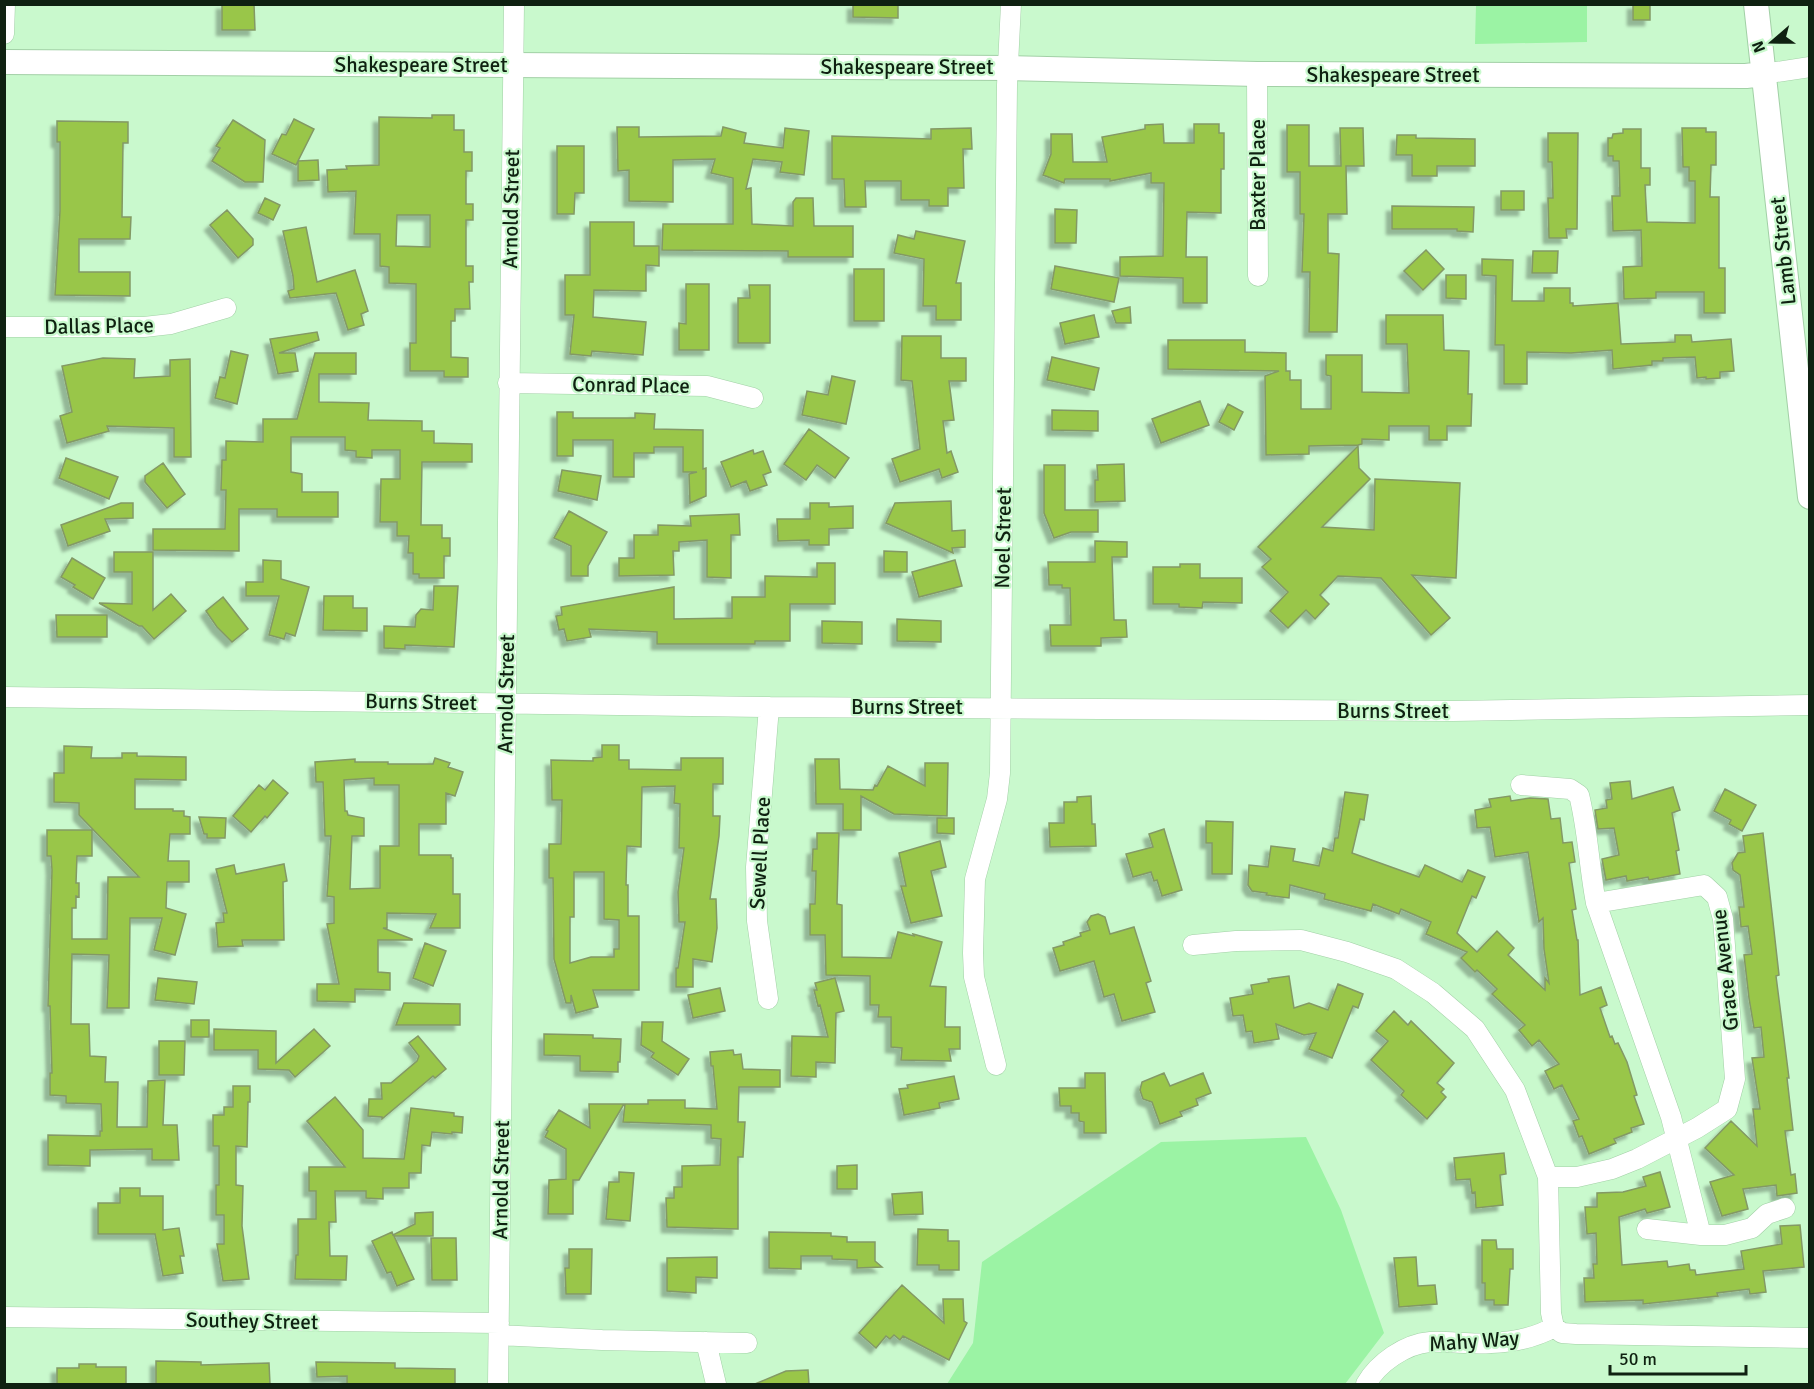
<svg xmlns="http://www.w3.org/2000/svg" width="1814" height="1389" font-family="Signika,sans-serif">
	<defs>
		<filter id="shadow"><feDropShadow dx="-5.5" dy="5.5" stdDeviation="1.5" flood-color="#0004"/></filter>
	</defs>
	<rect width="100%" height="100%" fill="#c9f9cd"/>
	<path fill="#9bf3a4" d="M1476 5H1587V42L1475 44Z
		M1306 1137 1341 1210 1384 1333 1345 1384H947L973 1343 982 1262 1161 1142Z"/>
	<path fill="#99c64a" stroke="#839965" stroke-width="1.5" fill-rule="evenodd" filter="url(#shadow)" d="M222 4H254L255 30H222Z
		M853 4H898V18L853 17Z
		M1633 4H1650V20H1633Z
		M432 115H454V130H464V152H472V171H466V204H473V220H466V266H473V282H469L470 309H455V321H451V357L468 358V377H444V371H410V343H416V284L389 283V267L380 266V234H354L356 191 328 192 327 170 347 169 346 166 379 165V117L432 118ZM397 215H430V247L396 246Z
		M294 119 314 129 298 161 318 160 319 180 298 181V161L296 165 272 154 282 134 286 135Z
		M233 120 265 140 263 182H245L212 161 220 148 216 146Z
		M57 121 128 122V143H123L122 217H131L130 239H79V272H130V296L55 295 60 211V142H57Z
		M1163 124 1164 143H1194V124H1219V133H1224V169H1221V213L1187 212 1186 257H1207V303H1183V278L1120 276V257L1163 256 1164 183H1151V173L1110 181V179H1065L1064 183 1043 175 1051 154V134H1072L1073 162H1107L1102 137 1145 129V125Z
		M1287 125H1309V166H1341L1340 128H1363L1364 166H1346L1347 214H1328V253L1339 254 1337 332H1309L1310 272H1302L1304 214H1300V172H1287Z
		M617 127H639V137L721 136 723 127 746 133 744 143 783 148 785 128 809 131 804 175 780 172 782 162 753 159 746 189 751 188 752 224 793 226V202L796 198H813L814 226H853V257H788V251L662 250 663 224H733V178L711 173 715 159 673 160V202L629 201V170L618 171Z
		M971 128 972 149H963L964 188H948V206H929V200H901V181H865L866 207H845L844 179H832V136L931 139V129Z
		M1682 128H1706V132H1716V165H1711L1710 197H1719V268H1725V313H1704V292H1656V298L1624 299 1623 267 1642 266 1641 230 1613 231 1612 196H1620L1619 161H1613V156H1608V138H1612L1613 134 1623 133V129H1641V168H1650V185H1645L1647 222 1695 223V181H1689V167H1683Z
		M1548 133H1578L1577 229H1566L1567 238H1549L1548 198H1553L1552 162H1548Z
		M1397 135H1416V138L1475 139V166H1437V176H1412V155H1396Z
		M557 146H584V193H575L574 214H557Z
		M1501 191H1524V210H1501Z
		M265 198 280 205 273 220 258 213Z
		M1392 206 1474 207 1473 232 1457 231V229H1392Z
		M1055 209 1077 210 1076 243H1055Z
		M227 210 253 239V245L238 258 210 225Z
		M590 222H634V246H659V266L646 265V291L594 290 593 317 646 322 643 355 592 351 591 356 570 354 574 315H565V275H590Z
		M306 227 317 282 355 270 368 311 361 314 364 325 348 330 336 293 290 298 288 291 294 289 293 276 283 231Z
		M916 231 965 241 956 283H961V320H936V306H923L924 259 894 253 898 235 914 239Z
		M1426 250 1444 269 1423 290 1404 271Z
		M1533 251H1558L1557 273H1532Z
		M1482 259 1513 260 1512 301H1544V288H1570V303H1573V306L1618 303 1621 344 1675 342V335H1691L1692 342 1731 339 1734 371 1720 372V378L1706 379V377L1697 378 1695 357 1663 358V361H1652V365L1613 369 1612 350 1571 353 1527 352V384H1504V345H1495L1496 276 1482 275Z
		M1055 266 1119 278 1114 302 1051 289Z
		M854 269H884V321H854Z
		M1446 275H1466V299L1446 298Z
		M686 284H709V350H679V323L686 324Z
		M749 285H770V343H738V298H750Z
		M1130 307 1131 323H1116L1112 311Z
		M1094 315 1099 337 1065 344 1060 323Z
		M1386 315H1443L1444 350 1469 351 1468 394H1472L1471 426H1447V440H1429V426H1389V440L1362 439V444L1358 445 1309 446V454L1266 455 1265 376 1279 371 1168 369V340H1245V352L1286 353V371H1290V380H1301V409H1331V376L1326 375V355H1362V392L1409 393 1407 344H1386Z
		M317 332 319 340 279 353H295L298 371 278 374 270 339Z
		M902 336H941V358H966V381H949L954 420 943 421 947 453 951 451 958 472 942 478 939 469 900 482 892 459 920 449 912 381 901 380Z
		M231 351 248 355 237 404 215 398 220 377 225 378Z
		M315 353H356V374H319V402L369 403 368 420 422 421V431H434V443L472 444V462H422L421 525H442V538H450V556H444V578H419V574H413V553H408L409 536H397V522H380L381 479H400V450H372V458L356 457V451L345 450V437H291V472L302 474V492H338V517H277V509H239V551L153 550V529H225L226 490H221L222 460H226V441L263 442V419H297Z
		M1052 357 1099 368 1094 390 1047 380Z
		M103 358 135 359 134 378 170 376V360L190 359 191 457H174V428L107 426 109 431 67 443 60 416 72 412 62 366Z
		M832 376 855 381 846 424 802 415 807 391 828 395Z
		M1200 401 1209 425 1161 443 1152 419Z
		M1228 404 1243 412 1234 430 1219 422Z
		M1052 410 1098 411V431L1052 430Z
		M557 412H573V418H635V413L655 414 654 429 703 430V469L706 468V496L690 503 689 474 697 472H683V447H654V453H634V477H613V440H573V456H557Z
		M809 429 849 458 835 478 817 465 806 480 784 464Z
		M1358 446 1359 468 1370 479 1322 527 1374 530 1375 479 1460 483 1456 578 1412 575 1450 618 1431 635 1381 578 1338 576 1320 595 1329 604 1315 619 1306 610 1288 628 1270 611 1288 592 1262 567 1271 559 1258 547Z
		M753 450 754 454 763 451 771 472 763 475 767 485 750 491 746 481 731 487 721 462Z
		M66 458 118 477 109 499 59 478Z
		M163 463 185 494 167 508 145 482V476Z
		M1124 464 1125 501 1095 502V480H1098L1097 465Z
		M1044 465H1065V510H1098V532H1071L1054 538 1044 513Z
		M562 470 601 476 597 500 558 491Z
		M951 501 952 531 965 530V547L952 548 953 553 886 523 895 503Z
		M121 503H133V518L105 519 110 531 68 546 61 525Z
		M810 503H829V507L853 506V528L829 529V545H809V540L778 541 777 519H810Z
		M569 511 607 532 588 566V576H571V546L554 538Z
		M739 514 740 535H731V578L707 577V540L679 542V551H673L674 575 619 576V558H634V535H658V525L691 526 690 516Z
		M1095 541 1127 542V557H1112L1114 620H1126L1127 637 1101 638V646H1051L1050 625H1071L1070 588H1062V585H1049L1048 562H1095Z
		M884 551 907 552V572H884Z
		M114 552H153V610L171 594 186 611 154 639 142 626H139L99 603 132 604V572H114Z
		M72 558 105 578 93 599 73 587 75 585 61 577Z
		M263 560 281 561V579L309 587 295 636 286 633 284 639 269 635 279 596H246V582H263Z
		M955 560 962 586 919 597 912 572Z
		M817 563H835V604H790V641H755V644H657V632L589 629 591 637 567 641 564 629 559 630 556 616 562 615 561 607 674 587V619L732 618V597H765V576L817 577Z
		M1180 564H1200V578H1242V603L1203 602 1202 608 1179 607V604H1153V567H1180Z
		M434 586H458L454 647 405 645V649L384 648V626L415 627 416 615 421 609 433 610Z
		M324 596H353V608H367V631L323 630Z
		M223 597 248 629 232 642 217 627 206 611Z
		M56 615H107V637H57Z
		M897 619 941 621V642L897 641Z
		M822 621 862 622V644L822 643Z
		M602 745H619V760H629V769L681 770V758H723V784H713V816H720L719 836 710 899H716L717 928 712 962 693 959V987H676V968H678L685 922H679L678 892 684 848H679L680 804 674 803 675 786 642 787 641 847 627 846 626 885H628V916H639V990H593L598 1007 576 1013 571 995V1003H566L554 959 553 878H549V844H561L562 800H552L551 760 593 761V758L602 757ZM574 872H604V919L619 920V949H614V957H591L570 963V917H574Z
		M64 746 92 747 91 758H122V753H137V756L186 757V780L135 779V809H173V811H184V816L190 817V834H170L168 861H189V882H167L166 908 186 914 175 955 154 950 162 918H130L129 1008H107L109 955 72 954 71 1024H89L90 1056 106 1057 105 1082H118L117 1127H147L148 1081 165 1080 163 1125H177L179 1160H152V1149L94 1150H90V1166L48 1165V1135L100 1136V1131H102L101 1104 66 1103V1096L50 1095V1073H52L50 1006H48L52 870 51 856H47V830H92V856H77L76 883H79V897L76 896V908H72V939H107L108 877H139L79 815V803L54 802V773H64Z
		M435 758 450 763 448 767 463 772 455 796 446 793V824H419V855H451V858H453V894H460V928H430L436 914 387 913V928H383L412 939V940H378V972L390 973V990L355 989V1002L317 1001V984H339L327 924 334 923V897L327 896 331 836H325L323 782H316L315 762 355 759V762H388V764H433ZM374 778V785H399V846H380V888L350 889 352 836H364V818L348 815 347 811H345L344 780Z
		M815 759H839L840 789 873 790 875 785 877 786 888 766 925 786V763H948L947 816 894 814 861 796V830H843V804H816Z
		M273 780 288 793 267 818 265 816 251 832 233 816 259 785 265 790Z
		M1630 781 1632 799 1673 787 1680 810 1672 813 1679 850 1676 851 1680 874 1649 880 1648 877 1627 881 1626 876 1606 880 1602 859 1619 855 1614 828 1598 829 1595 810 1607 808 1606 800 1612 799 1610 783Z
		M1725 789 1756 805 1742 831 1729 824 1731 820 1714 811Z
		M1345 792 1368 795 1364 820 1360 819 1352 853 1419 877 1425 865 1462 882 1468 870 1485 877 1476 898 1472 896 1457 933 1477 952 1497 931 1514 948 1508 955 1545 990V978L1549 983 1544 949 1543 918 1539 922 1528 852 1495 857 1490 827 1477 828 1475 810 1491 807 1489 799 1510 796 1511 801 1530 798 1548 799 1551 819 1560 818 1563 843 1572 842 1575 862 1569 863 1576 909 1572 910 1577 940H1578L1580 995 1601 987 1607 1005 1600 1008 1610 1037 1612 1036 1615 1044 1618 1043 1627 1062 1637 1095 1634 1096 1644 1124 1631 1128 1632 1132 1614 1139 1616 1143 1589 1154 1582 1136 1579 1137 1573 1121 1579 1119 1562 1085 1554 1089 1545 1071 1559 1064 1539 1040 1532 1046 1519 1030 1525 1025 1492 994 1497 989 1477 970 1475 972 1461 958 1467 952 1426 934 1431 922 1401 909 1399 914 1373 904 1371 911 1324 899 1325 894 1290 885 1289 898 1266 895 1267 893 1252 891 1248 885 1249 865 1268 867 1271 846 1295 849 1293 861 1319 866 1323 848 1333 851 1335 838H1338Z
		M1091 796 1092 824H1095L1096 846 1050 847 1049 823H1064V802H1077V797Z
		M199 817 226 818 225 838H207V834H204Z
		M937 818H954V834L937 833Z
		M1206 821 1233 822 1232 874H1212V843H1206Z
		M1164 829 1182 890 1162 896 1157 880 1154 881 1151 872 1133 877 1126 854 1153 847 1149 834Z
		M817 833H839L837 904 842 905V957L891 958 898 932 914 936 913 934 942 942 930 986 946 987 945 1027H960V1049H949L951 1061 901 1060 902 1048 891 1047V1017H878L879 1005H870V976L826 975 825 935H810V904H815L816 871H812L813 849H817Z
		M1763 833 1779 975 1776 976 1789 1078H1787L1793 1130 1785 1131 1791 1175 1795 1174 1797 1193 1777 1196 1776 1185 1743 1189 1748 1209 1722 1216 1710 1182 1734 1175 1705 1148 1731 1121 1757 1146 1753 1109H1760L1752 1058 1764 1057 1761 1027 1754 1028 1749 998 1744 955 1752 954 1748 926 1741 927 1739 907H1744L1740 875 1733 870 1732 863 1738 853 1745 852 1743 836Z
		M940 841 946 867 931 871 942 916 911 923 901 886H906L899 853Z
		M284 864 287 881 283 882 284 940H242L243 946 218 947 216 923 224 922 223 913H227L216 869 234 865 236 874Z
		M1098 914 1105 917 1110 934 1134 927 1151 981 1146 983 1155 1012 1122 1021 1114 994 1104 997 1094 961 1060 971 1053 948 1064 945 1063 942 1081 936 1080 933 1090 930 1087 922 1091 916Z
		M425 943 446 951 433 986 413 978Z
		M1289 976 1294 1008 1309 1003 1328 1010 1338 984 1363 994 1358 1008 1353 1006 1332 1058 1309 1049 1316 1033 1304 1035 1276 1024 1279 1039 1254 1043 1252 1031 1246 1032 1243 1015 1233 1016 1230 998 1253 994 1251 985 1269 982 1268 979Z
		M158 978 197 982 194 1004 155 1000Z
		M835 978 844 1011 836 1013 835 1063 816 1062V1077L791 1076 792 1036 828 1037 820 1005 818 1006 814 990H817L815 983Z
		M720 988 725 1011 693 1018 688 995Z
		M404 1003 460 1004V1025H396Z
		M1394 1011 1408 1025 1411 1021 1454 1063 1437 1083 1444 1089 1441 1092 1446 1097 1427 1119 1401 1095 1404 1091 1371 1060 1388 1041 1376 1031Z
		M191 1020H209V1037H191Z
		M642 1022H663L662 1041 689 1059 678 1075 651 1057 654 1053 641 1045Z
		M214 1029 276 1031V1063L314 1029 330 1046 295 1077 289 1070 258 1069V1050H214Z
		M544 1034 593 1035V1038L621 1039 620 1062H618V1072L580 1071V1056L544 1055Z
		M418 1036 446 1069 435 1078 433 1076 382 1119V1117L368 1116 369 1099H382L381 1083H391L417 1061 419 1056 409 1043Z
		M159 1041H185L184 1075H159Z
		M733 1050 734 1055 741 1054 743 1069 780 1070V1087H739L738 1122H745L743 1157H738V1229L667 1227 666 1198H674V1187H682V1166L720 1165 721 1139 711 1138V1125L623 1122 625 1104H648V1100H685V1108L717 1109 713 1066H711L710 1052Z
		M1085 1073H1105L1106 1133H1084V1122L1079 1121V1113H1071V1106H1060L1059 1088H1085Z
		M1164 1073 1170 1086 1203 1073 1211 1093 1196 1099 1198 1105 1180 1112 1182 1116 1160 1124 1152 1102 1143 1099 1140 1090 1142 1082Z
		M954 1076 959 1099 939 1103 940 1108 904 1115 899 1089 908 1088 907 1085Z
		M233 1086H250V1102H248L247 1147 236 1146V1185L243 1186 242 1226 249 1279 223 1281 217 1244H224V1215H216V1185H219V1146H213V1115H224V1107H233Z
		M335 1097 363 1130V1158L404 1159 411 1108 454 1113V1116L463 1117 462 1133 452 1132V1134L432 1132 430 1146 422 1145 421 1173H409V1188H383V1199L366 1198V1191H335L336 1222H329L330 1256H347L346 1280 295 1279 296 1255H298V1219H316V1191H309V1167H345L307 1121Z
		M589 1104H624L579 1180H573V1214H548L549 1180 566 1179V1149L545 1137 548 1131 546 1130 559 1110 590 1128Z
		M1504 1153 1506 1174 1500 1175 1503 1205 1476 1208 1475 1192 1472 1193 1470 1179 1456 1180 1454 1158Z
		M857 1165V1189H837V1166Z
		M619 1172 634 1173 630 1221 606 1219 609 1182H619Z
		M1660 1172 1670 1207 1647 1213 1645 1209 1619 1217 1622 1265 1667 1261 1668 1267 1689 1264 1690 1270H1695L1696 1275 1744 1269 1741 1251 1782 1244 1780 1226 1800 1225 1804 1267 1763 1271 1766 1292 1750 1294 1749 1289 1717 1293 1718 1296 1643 1304V1300L1585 1302 1584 1278H1594L1593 1264H1597L1596 1233 1587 1234 1585 1207H1597V1193L1623 1192 1646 1186 1643 1177Z
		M120 1188H140V1196H163V1230L179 1228 184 1256H180L183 1273 163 1276 155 1234H98V1203H120Z
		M922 1192 923 1214 894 1215 892 1194Z
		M433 1212V1236H394L414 1279 397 1286 391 1272 387 1273 372 1241 392 1232 393 1235 415 1224V1213Z
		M918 1229 948 1230V1241H959V1270H939V1265H917Z
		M769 1232 831 1233V1236L847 1237V1242H875V1261L882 1267 857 1268V1260L832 1259V1256H801V1269L769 1268Z
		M431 1238H456L457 1280H432Z
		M1482 1240H1496L1497 1249H1513V1269H1510L1508 1305H1494V1300H1485V1283H1482Z
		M569 1249H592L591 1294H566L565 1268H569Z
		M717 1257V1278L696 1277V1293L667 1291V1258Z
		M1416 1257 1418 1286 1435 1285 1437 1304 1399 1307 1394 1258Z
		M902 1285 944 1323 943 1299H963L964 1321 967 1323 949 1360 903 1336 900 1340 894 1335 890 1339 886 1336 876 1348 859 1333Z
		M156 1361 201 1362V1365L269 1363 270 1384H156Z
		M316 1362 395 1363V1368L455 1369V1384H347V1376L317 1377Z
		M79 1364H96V1367H126V1384H57V1368H79Z
		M808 1370 809 1384H755L786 1371Z"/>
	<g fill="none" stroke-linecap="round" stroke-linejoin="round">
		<defs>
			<path id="minor" d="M4 34 5 4
				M1257 74 1258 276
				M1763 74 1810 67
				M4 327H144L171 324 226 308
				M508 383 707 386 753 398
				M4 697 769 707 1453 711 1810 705
				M1521 785 1570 789 1579 795C1588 830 1589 867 1596 903L1671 1117 1701 1235
				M1193 945 1236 941 1301 940 1347 952 1396 969 1433 993 1475 1029 1515 1090 1548 1177 1551 1313 1554 1327
				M768 999 757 921 756 867 769 707
				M996 1065 974 977 973 953 975 879 997 799 1000 773 1007 85 1011 4
				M1548 1177H1577L1612 1169 1637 1159 1697 1128 1727 1109 1735 1079 1723 919 1717 897 1704 885 1596 903
				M1647 1229 1701 1235H1725L1752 1228 1767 1214 1785 1208
				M4 1317 499 1323
				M499 1335 602 1340 747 1343
				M706 1342 716 1384
				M498 1384 514 4
				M1366 1384C1378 1363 1405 1344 1430 1342 1451 1341 1471 1345 1491 1343 1514 1342 1535 1338 1554 1327L1562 1333 1576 1334 1810 1338"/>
			<path id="tertiary" d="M1756 4 1810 497
				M4 62 1009 68 1257 74 1746 76 1763 74"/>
		</defs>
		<use href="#minor" stroke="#a2d0a6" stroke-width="21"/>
		<use href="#tertiary" stroke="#a2d0a6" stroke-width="26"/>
		<use href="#minor" stroke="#fff" stroke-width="20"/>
		<use href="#tertiary" stroke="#fff" stroke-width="24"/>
	</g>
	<g text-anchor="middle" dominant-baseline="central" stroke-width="4.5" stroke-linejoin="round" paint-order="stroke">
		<g font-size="21" fill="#0f2111" stroke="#c9f9cd">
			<text x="421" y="65">Shakespeare Street</text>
			<text x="907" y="67">Shakespeare Street</text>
			<text x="1393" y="75">Shakespeare Street</text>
			<text transform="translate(1258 175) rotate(-90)">Baxter Place</text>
			<text transform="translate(511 209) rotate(-89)">Arnold Street</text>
			<text transform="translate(1783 251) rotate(-96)">Lamb Street</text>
			<text transform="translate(99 326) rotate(-1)">Dallas Place</text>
			<text transform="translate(631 385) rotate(1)">Conrad Place</text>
			<text transform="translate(1003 538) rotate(-89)">Noel Street</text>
			<text transform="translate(506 694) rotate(-89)">Arnold Street</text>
			<text transform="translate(421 702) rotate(1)">Burns Street</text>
			<text x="907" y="707">Burns Street</text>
			<text x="1393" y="711">Burns Street</text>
			<text transform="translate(760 853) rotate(-87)">Sewell Place</text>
			<text transform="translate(1725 970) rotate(-96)">Grace Avenue</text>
			<text transform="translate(501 1180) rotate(-89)">Arnold Street</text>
			<text transform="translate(252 1321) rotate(1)">Southey Street</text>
			<text transform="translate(1474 1341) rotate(-4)">Mahy Way</text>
		</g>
	</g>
	<rect width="1814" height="1389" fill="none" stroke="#0f2111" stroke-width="12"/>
	<g transform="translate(1772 42) rotate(250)" stroke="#c9f9cd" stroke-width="4.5" paint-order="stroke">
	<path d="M0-4.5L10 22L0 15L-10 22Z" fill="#0f2111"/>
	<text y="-9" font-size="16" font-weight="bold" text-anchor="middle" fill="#0f2111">N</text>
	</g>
	<path d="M1610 1365v9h136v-9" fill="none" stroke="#0f2111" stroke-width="3"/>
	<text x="1619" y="1365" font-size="18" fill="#0f2111" stroke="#c9f9cd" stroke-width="4.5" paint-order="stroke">50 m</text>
</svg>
